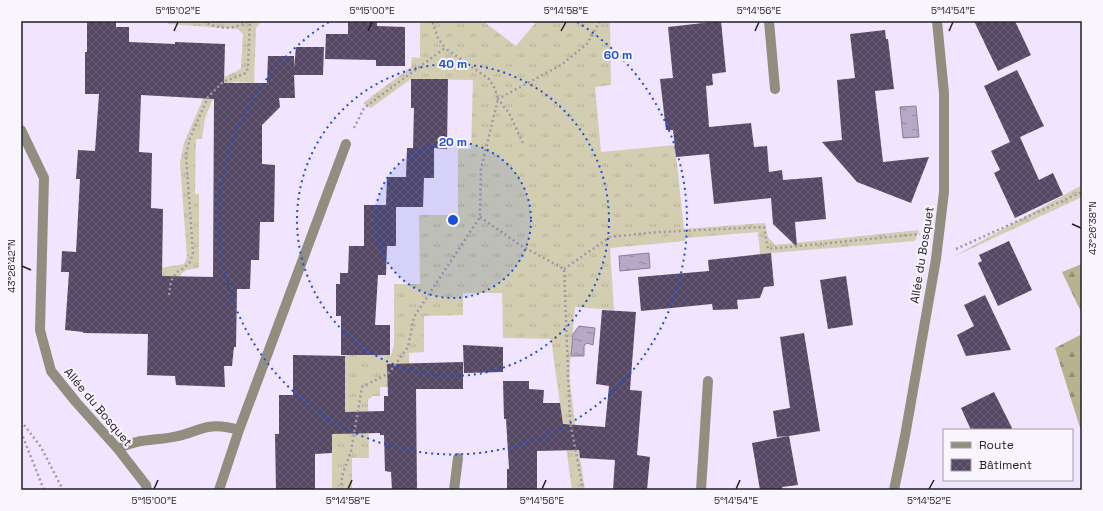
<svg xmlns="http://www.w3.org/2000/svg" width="1103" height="511" font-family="'Space Grotesk',sans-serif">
	<defs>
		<pattern id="grass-tufts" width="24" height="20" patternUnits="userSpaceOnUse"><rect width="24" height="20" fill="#d3ceb2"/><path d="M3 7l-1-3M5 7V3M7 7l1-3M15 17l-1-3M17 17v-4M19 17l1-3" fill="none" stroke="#b5b099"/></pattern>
		<pattern id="forest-firs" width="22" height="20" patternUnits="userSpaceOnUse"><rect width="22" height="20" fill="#b8b28f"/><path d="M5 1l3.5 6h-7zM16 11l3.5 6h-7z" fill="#959075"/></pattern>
		<pattern id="park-crowns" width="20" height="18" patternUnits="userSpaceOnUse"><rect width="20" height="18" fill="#d3ceb2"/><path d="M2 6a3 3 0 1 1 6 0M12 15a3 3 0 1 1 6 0" fill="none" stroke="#b5b099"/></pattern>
		<pattern id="water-ripples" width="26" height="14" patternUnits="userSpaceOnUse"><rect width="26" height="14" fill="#b7a8c8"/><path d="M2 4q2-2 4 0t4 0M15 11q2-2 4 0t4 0" fill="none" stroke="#9488a2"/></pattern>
		<pattern id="building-cross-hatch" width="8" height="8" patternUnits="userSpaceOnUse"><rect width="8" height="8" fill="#554864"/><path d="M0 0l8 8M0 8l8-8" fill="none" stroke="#6a5f76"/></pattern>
	</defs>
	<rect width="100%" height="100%" fill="#f0e4fe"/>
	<path fill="url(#grass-tufts)" d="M168 21H262L256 28 254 83 236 82 226 84 213 99 205 118 202 139H196L195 194H199V268L186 270 181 274 180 301 160 305 161 268 184 264 187 257 180 163 184 143 206 92 216 81 237 71 241 68 243 34 238 29 168 24Z
		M420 21H483L516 46 537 21H610L611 85 595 87 601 152 675 145 684 229 765 223 768 237 775 245 919 230 915 241 760 254 758 232 686 238 685 241 610 248 614 310 575 307 569 376 579 452 585 490H572L551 339 503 338 502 293H463V315L424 316V352L409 353V387H380V396H373L368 400 369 458H352V490H332V434L345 408V355H391L394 345V284H420L419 215H458V149H471L473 80 411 79 371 108 363 103 411 67 412 57 420 58Z"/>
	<path fill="url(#forest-firs)" d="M1082 264V314L1062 272Z
		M1082 334V434L1055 348Z"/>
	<path fill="url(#park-crowns)" d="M1082 185V197L951 258Z"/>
	<path fill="url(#water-ripples)" stroke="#8b7e98" d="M916 106 919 137 903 138 900 107Z
		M649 253 650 268 620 271 619 256Z
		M579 326 595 328 593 345 587 343 584 346V356H571L573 334Z"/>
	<path fill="url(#building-cross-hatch)" fill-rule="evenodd" d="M87 21H116V27H129V42L175 44V42L225 44 224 83H267L268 56H294V68L296 47H324L323 75H294L295 98H279L280 107 262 125V164L275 165 274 222H260L259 260H251L250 289H237L236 347H234L232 366H224L225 387 176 385 175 376 147 375 148 334 83 333V332L65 330 69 272H61L62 251 76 252 80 179H76L78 150 95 151 99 94H85V52H87ZM141 95 214 99 213 277 162 276 163 209 151 208 152 153 139 152Z
		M348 21H377V26L405 27V66H376V60L325 59 326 34H348Z
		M721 21 726 72 712 74 713 85 706 86 709 127 751 123 754 147 767 146 769 172 782 170 783 180 822 177 826 219 795 222 797 247 773 224 771 198 714 204 709 154 676 157 673 130H666L660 79 673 78 668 27Z
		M974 21H1015L1031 55 998 71Z
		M885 30 886 39H888L894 89 875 91 883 162 929 157 911 203 857 182 822 142 842 140 837 80 855 78 850 34Z
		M1017 70 1044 126 1020 137 1039 180 1053 173 1063 195 1015 218 994 173 1000 170 991 151 1010 142 984 86Z
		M411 79H448L447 149 434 148V178H424L423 207H396V246H387L386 275H378L375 325H390V355H341V316H336V284H340V273H348L349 246H364V205H386L387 177H406L407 148H413L414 108H411Z
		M1009 241 1032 290 998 306 978 263 982 261 979 255Z
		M771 253 774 286 764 287 760 298 737 300 738 309 713 310 712 304 641 311 638 277 709 271 708 260Z
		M846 276 853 325 828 329 820 280Z
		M985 295 1011 350 966 356 957 335 974 326 964 305Z
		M602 310 636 312 630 390 642 391 637 455 650 457 647 490H613L615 460 580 458 579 450 537 451V490H507V469H509L506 419H504L503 381H529V389L544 390 543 403H560L563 424 605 427 609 386 596 384Z
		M804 333 820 431 789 436 798 485 782 487 783 490H760L752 443 788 436 777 437 773 411 790 408 780 337Z
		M463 345 503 347V372L464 373Z
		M293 355 345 356V412L384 411V396H388L387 364 463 362V389H416L417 490H392L391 472 385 471 384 435H380V433L332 434V453L315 454V490H276L275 434H279V395H293Z
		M994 392 1013 430H971L961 408Z"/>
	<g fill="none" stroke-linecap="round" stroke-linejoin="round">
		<path stroke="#a197ab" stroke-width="2.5" stroke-dasharray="2 3" stroke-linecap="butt" d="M203 21C219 30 233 30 249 21
			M354 128 364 108 445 48 438 38 432 21
			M523 143 509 113 498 99 561 65 587 44 600 21
			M480 217 520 245 564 269 570 421 583 490
			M956 249 1082 192
			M564 269 610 237 659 232 764 227 768 249 920 234
			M169 295 171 281 177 272 184 268 190 262 193 253 186 155 190 138 208 97 223 82 246 73 248 68 250 21
			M21 421 41 447 63 490
			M21 432 44 490
			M341 490 342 476 351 451 362 387 389 373 408 347 414 317 480 217 481 169 498 99 495 89 489 79 445 48"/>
		<path stroke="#918e80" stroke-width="10" d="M769 21 775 89
			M21 130 44 178 40 330 51 371 76 402 118 449 146 485 147 490
			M118 449C136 438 158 441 178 436 188 434 198 429 208 427 219 425 229 427 239 430
			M219 490 239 430 346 144
			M454 490 458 458
			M701 490 708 381
			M894 490 905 436 936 259 944 192V93L937 21"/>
	</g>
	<path fill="none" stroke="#231d29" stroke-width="1.5" d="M174 31 178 22M368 31 372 22M561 31 566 22M755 31 759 22M949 31 953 22M1072 224 1081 228M22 266 31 270M154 489 158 480M348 489 352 480M542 489 546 480M736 489 740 480M929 489 934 480"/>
	<circle cx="453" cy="220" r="78" fill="#1d4ed8" fill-opacity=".12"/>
	<g fill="none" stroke="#1d4ed8" stroke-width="2" stroke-dasharray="2 4">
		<circle cx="453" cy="220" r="78"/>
		<circle cx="453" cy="220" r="156"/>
		<path d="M577 22A234 234 0 1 1 329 22"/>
	</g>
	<g text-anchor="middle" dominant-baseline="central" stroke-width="4" stroke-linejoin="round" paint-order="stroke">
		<g font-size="12" fill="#231d29" stroke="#f8f5fc">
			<text transform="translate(922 255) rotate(-81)">Allée du Bosquet</text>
			<text transform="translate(98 407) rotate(50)">Allée du Bosquet</text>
		</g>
	</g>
	<circle cx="453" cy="220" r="6" fill="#1d4ed8" stroke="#f8f5fc" stroke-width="2"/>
	<g font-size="12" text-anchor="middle" font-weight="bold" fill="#1d4ed8" stroke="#f8f5fc" stroke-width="4" stroke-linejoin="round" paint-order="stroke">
		<text x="618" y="59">60 m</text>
		<text x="453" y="68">40 m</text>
		<text x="453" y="146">20 m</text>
	</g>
	<rect width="1103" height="511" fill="none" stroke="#f8f5fc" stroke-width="44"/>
	<rect x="943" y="429" width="130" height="52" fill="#f8f5fc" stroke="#a39fa8"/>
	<rect x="951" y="442" width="20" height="6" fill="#918e80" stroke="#a39fa8"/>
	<text x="979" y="449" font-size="12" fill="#231d29">Route</text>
	<rect x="951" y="459" width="20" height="12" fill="url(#building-cross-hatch)" stroke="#a39fa8"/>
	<text x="979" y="469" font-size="12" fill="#231d29">Bâtiment</text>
	<rect x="22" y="22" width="1059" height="467" fill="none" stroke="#231d29" stroke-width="1.5"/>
	<g font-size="10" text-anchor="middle" fill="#231d29">
		<text x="178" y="14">5°15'02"E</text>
		<text x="372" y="14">5°15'00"E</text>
		<text x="566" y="14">5°14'58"E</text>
		<text x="759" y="14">5°14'56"E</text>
		<text x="953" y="14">5°14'54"E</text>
		<text transform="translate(1092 228) rotate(-90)" y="4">43°26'38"N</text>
		<text transform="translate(11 266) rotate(-90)" y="4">43°26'42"N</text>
		<text x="154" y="504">5°15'00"E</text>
		<text x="348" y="504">5°14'58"E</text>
		<text x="542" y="504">5°14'56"E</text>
		<text x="736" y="504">5°14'54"E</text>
		<text x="929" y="504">5°14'52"E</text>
	</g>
</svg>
